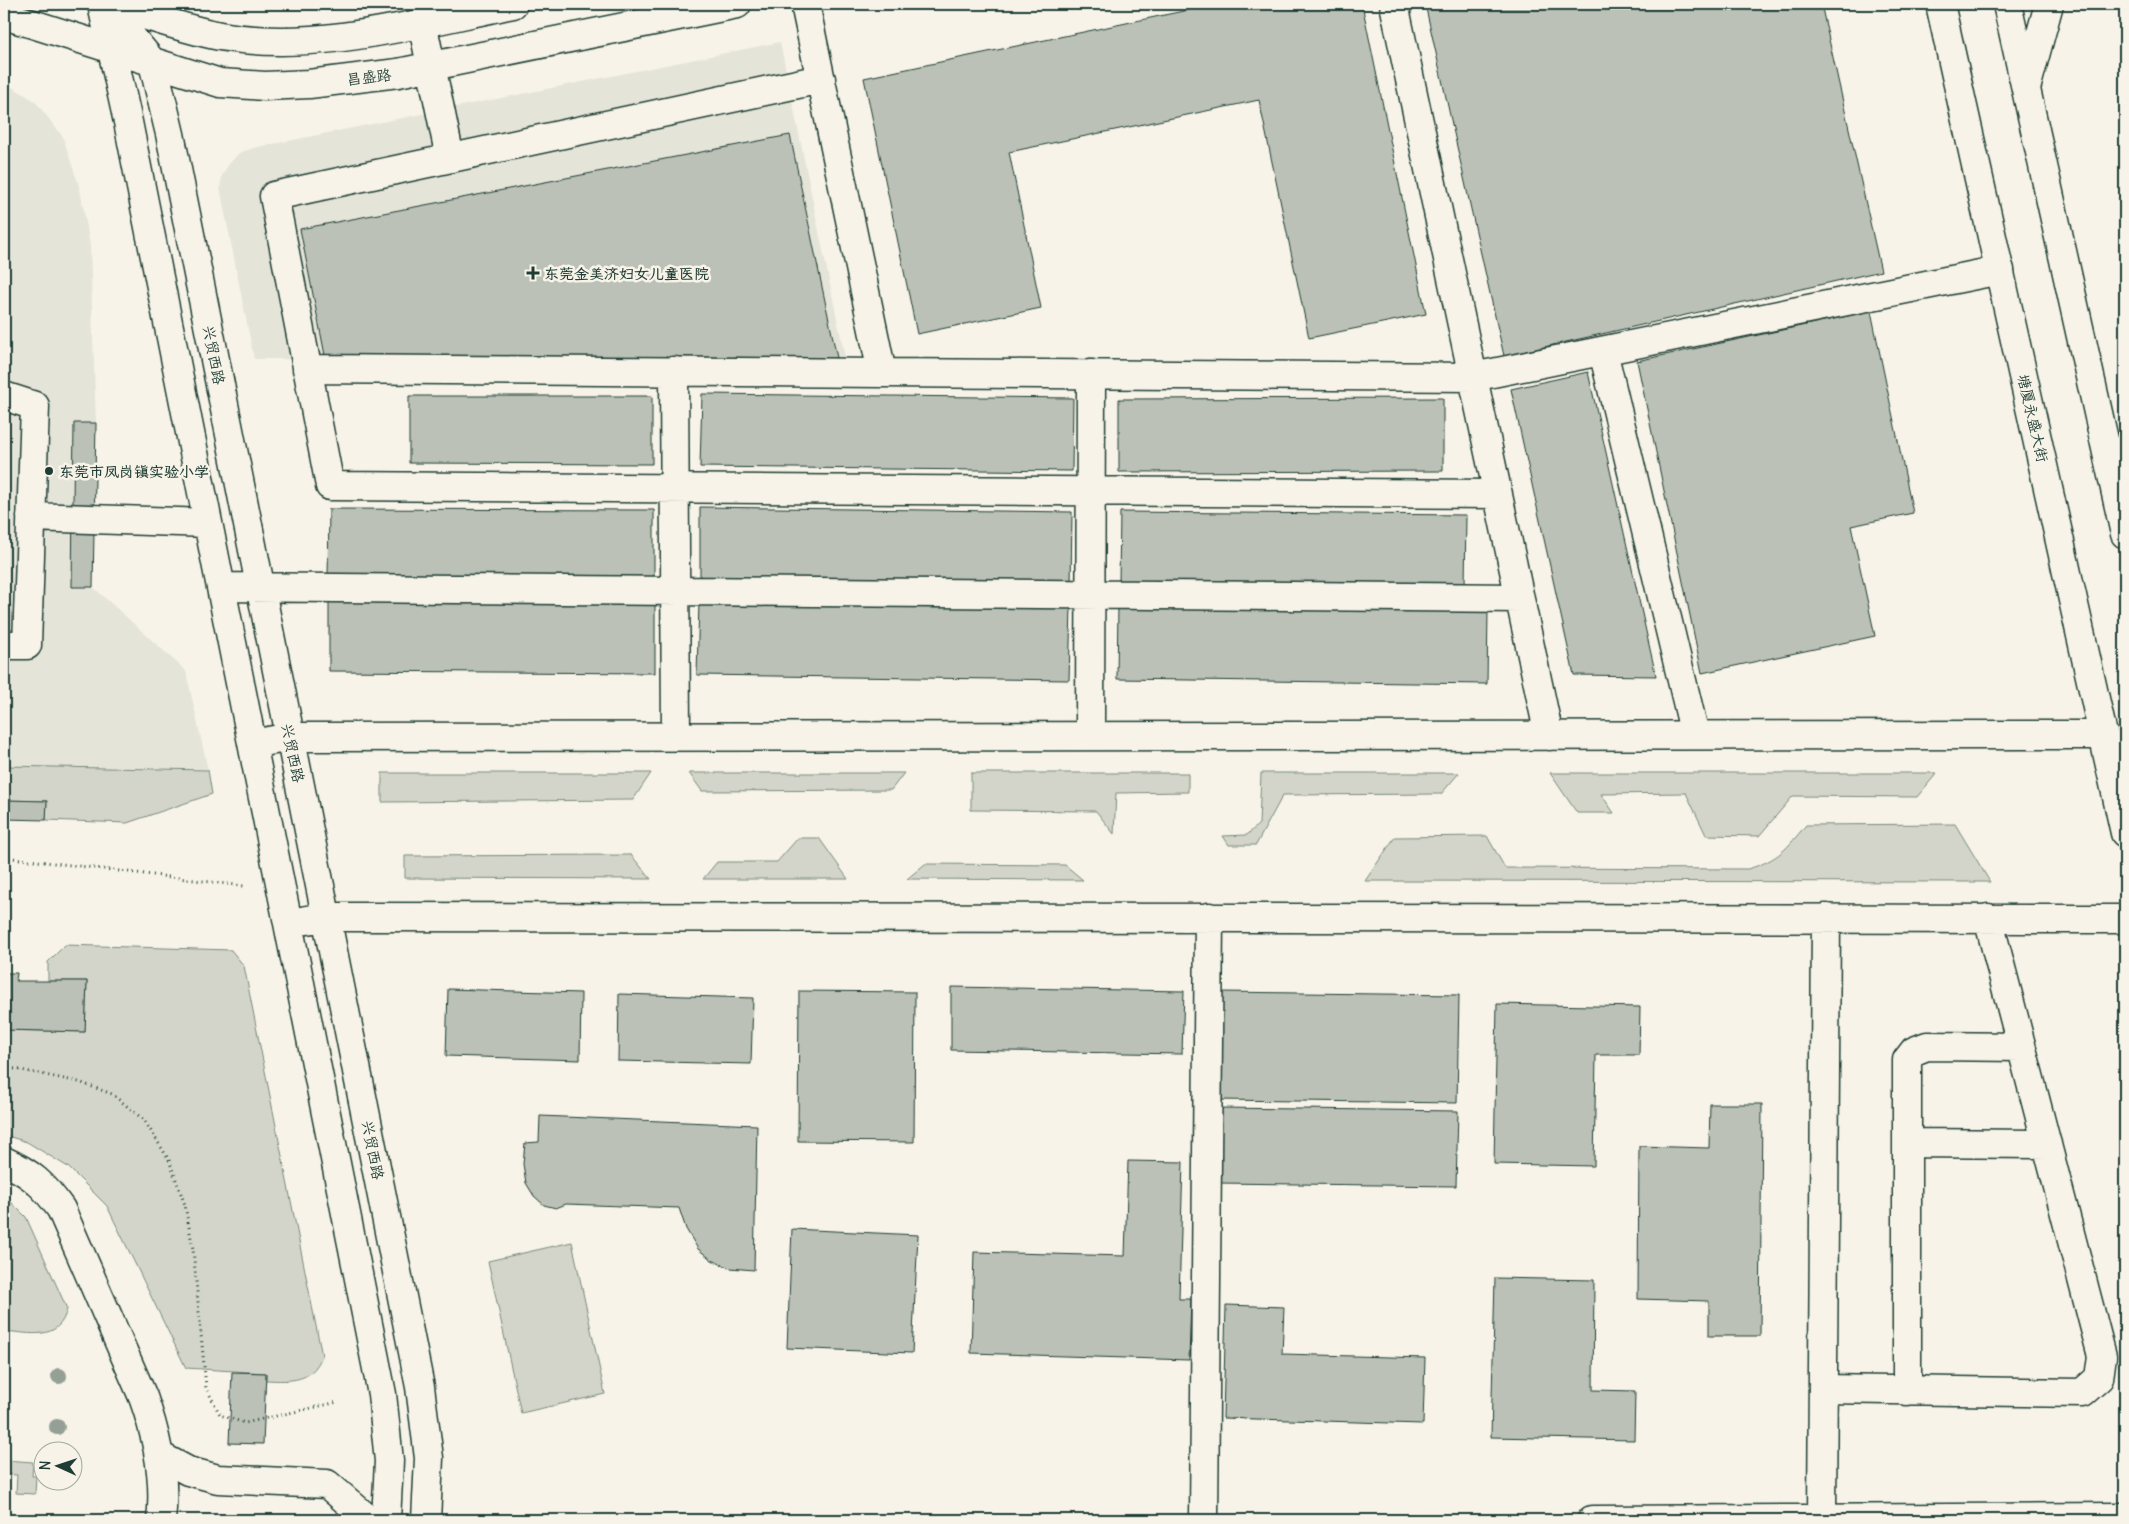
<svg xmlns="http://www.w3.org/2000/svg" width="2129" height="1524" font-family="Delius,'LXGW WenKai TC',sans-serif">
	<rect width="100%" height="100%" fill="#f7f3e8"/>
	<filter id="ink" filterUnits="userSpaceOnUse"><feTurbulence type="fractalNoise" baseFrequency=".02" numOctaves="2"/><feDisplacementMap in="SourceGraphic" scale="10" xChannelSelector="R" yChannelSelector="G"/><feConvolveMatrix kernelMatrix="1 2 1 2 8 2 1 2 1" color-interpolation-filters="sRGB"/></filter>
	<g filter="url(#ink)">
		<path fill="#e5e4d9" d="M780 42 846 362 254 359 220 188 222 175 229 164 239 153 253 148Z
			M4 82 35 101 63 137 80 189 90 245 96 423 93 587 186 671 208 770 4 766Z"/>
		<path fill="#d3d5ca" stroke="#79897f" d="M4 766 208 770 212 794 127 823 46 820 47 801 4 800Z
			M382 773H651L633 800 382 802Z
			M689 773H904L891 790 702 791Z
			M971 773H1188V792L1116 793 1114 834 1096 811 971 810Z
			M1261 773H1459L1441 794 1283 795 1256 845H1229L1223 836 1247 835 1259 824Z
			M1550 773H1937L1917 797 1793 796 1759 836 1706 835 1686 793 1601 794 1614 813H1577Z
			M1955 824 1990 882 1365 881 1395 837 1487 836 1505 868 1748 869C1780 859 1786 849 1806 825Z
			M798 838H819L848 879H703L717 862H777Z
			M631 855 651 879 405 878V856Z
			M925 864 1065 865 1083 880 907 879Z
			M65 945 231 950 244 966 322 1356C311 1383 291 1381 266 1380V1373L186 1368 107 1206 68 1167 27 1142 4 1135V1030L85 1032 87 981H48V962Z
			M4 1195 26 1217 67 1309C59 1342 30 1333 4 1331Z
			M572 1242 605 1394 521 1413 488 1261Z
			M4 1460 33 1462 32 1476H36L35 1494 16 1493 17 1475 4 1474Z"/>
		<path fill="#bbc1b6" stroke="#1f3d34" d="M1217 4H1362L1426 314 1309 338 1259 100 1009 152 1041 308 917 334 864 78Z
			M1425 4H1821L1881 271 1504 356Z
			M790 135 837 358 325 355 300 229Z
			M1871 311 1913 513 1851 526 1875 636 1702 673 1637 361Z
			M1588 372 1656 676 1574 675 1511 389Z
			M702 394 1073 398 1072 471 700 467Z
			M409 396H652V464L409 463Z
			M1443 398V471L1119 472V399Z
			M74 423H96L93 587H72Z
			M700 507 1072 512 1071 585 700 580Z
			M329 509 654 510V581L328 579Z
			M1120 512 1466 515 1465 586 1119 583Z
			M329 600 655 602V673L329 671Z
			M699 602 1071 606 1069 680 697 675Z
			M1118 607 1488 611 1487 684 1117 679Z
			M4 800 47 801 46 820 4 819Z
			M4 973H17L16 981H87L85 1032 4 1030Z
			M951 987 1184 991 1182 1054 951 1050Z
			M448 989 581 993 580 1060 446 1056Z
			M799 991 915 992 914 1142 798 1141Z
			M1220 992 1459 995 1457 1103 1218 1100Z
			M619 994 753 998 751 1064 618 1061Z
			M1497 1004 1640 1007 1639 1055H1596L1594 1166 1494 1164Z
			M1710 1104H1762L1760 1336H1709V1301L1638 1299 1639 1146 1709 1148Z
			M1219 1108 1458 1111 1456 1186 1218 1183Z
			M540 1116 757 1125 754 1270 730 1268 712 1260 698 1249 686 1229 679 1208 566 1204 556 1208 544 1205 534 1196 526 1183 523 1164 525 1143 539 1142Z
			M1128 1161 1183 1162 1179 1299H1191L1189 1360 971 1353 974 1252 1125 1256Z
			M792 1229 918 1235 912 1353 787 1348Z
			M1495 1278 1594 1280 1593 1390 1635 1391 1634 1440 1491 1437Z
			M1226 1305 1284 1307 1282 1354 1425 1358 1423 1424 1223 1418Z
			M232 1372 266 1373 263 1444 229 1443Z"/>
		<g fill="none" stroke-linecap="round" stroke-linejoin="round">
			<defs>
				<path id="minor" d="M104 4 153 63 170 134 420 1387 429 1458 426 1520
					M110 4C146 15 182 29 220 36 317 53 419 23 513 4
					M805 4 882 373 1473 377 2000 270
					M1394 4 1549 736
					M102 5 128 122 382 1394 389 1461 386 1520
					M4 15 220 83 265 86 309 84 398 73 737 4
					M422 22 450 158
					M821 79 274 196 330 486 1498 494
					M1603 351 1695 735
					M307 369 882 373
					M674 371 676 736
					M4 396 35 406 27 645H4
					M31 517 208 523
					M221 587 1520 598
					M1090 736 1091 374
					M253 744 290 737 2104 735
					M288 923 326 917H364L2125 919
					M1907 1143 2047 1144
					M4 1161C31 1173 44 1185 61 1209L143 1397C157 1436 166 1478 161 1520
					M1823 1389 2082 1393 2099 1378 2102 1356 1988 918
					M1907 1391V1060L1914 1051 1927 1046 2021 1047
					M160 1456 188 1471 218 1479 327 1484 369 1520
					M1822 1519 1826 918
					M1204 1520 1209 917
					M1592 1520 2125 1517"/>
				<path id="major" d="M1940 4 2125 833
					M2007 4 2125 534
					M2027 85 2049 4"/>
			</defs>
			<use href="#minor" stroke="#1f3d34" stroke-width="31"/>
			<use href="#major" stroke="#1f3d34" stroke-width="31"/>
			<path stroke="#1f3d34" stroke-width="3" stroke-dasharray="1 4" stroke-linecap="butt" d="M4 857 244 886
				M4 1068 16 1069 79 1082 112 1094 144 1120 169 1160 185 1205 193 1249 206 1387 220 1415 245 1423 338 1402"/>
			<use href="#minor" stroke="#f7f3e8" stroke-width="28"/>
			<use href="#major" stroke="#f7f3e8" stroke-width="28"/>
		</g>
		<g fill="#949f96">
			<circle cx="59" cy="1376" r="8"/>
			<circle cx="57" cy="1427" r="8"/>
		</g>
	</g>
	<g fill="#1f3d34" stroke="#f7f3e8" stroke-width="2">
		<path d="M530.5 265.5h5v5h5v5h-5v5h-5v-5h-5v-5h5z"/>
		<circle cx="49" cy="471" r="5"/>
	</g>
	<g text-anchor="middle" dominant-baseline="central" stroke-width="5" stroke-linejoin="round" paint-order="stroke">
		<g font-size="15" fill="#1f3d34" stroke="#f7f3e8">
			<text transform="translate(369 77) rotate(-7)">昌盛路</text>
			<text transform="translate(214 355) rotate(79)">兴贸西路</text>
			<text transform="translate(2033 418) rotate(77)">塘厦永盛大街</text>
			<text transform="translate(293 753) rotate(78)">兴贸西路</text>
			<text transform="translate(373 1150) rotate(79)">兴贸西路</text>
		</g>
		<g font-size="15" font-weight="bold" fill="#1f3d34" stroke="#f7f3e8" text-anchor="start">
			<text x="544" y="273">东莞金美济妇女儿童医院</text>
			<text x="59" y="471">东莞市凤岗镇实验小学</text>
		</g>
	</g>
	<rect width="2129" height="1524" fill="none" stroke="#f7f3e8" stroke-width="20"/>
	<rect x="10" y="10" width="2109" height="1504" fill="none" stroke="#1f3d34" stroke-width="2" filter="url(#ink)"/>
	<g transform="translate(58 1466) rotate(273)"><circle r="24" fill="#f7f3e8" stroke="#a1aaa0"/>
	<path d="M0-4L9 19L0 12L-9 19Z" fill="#1f3d34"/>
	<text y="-8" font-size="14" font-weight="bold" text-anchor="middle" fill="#1f3d34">N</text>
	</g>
</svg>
